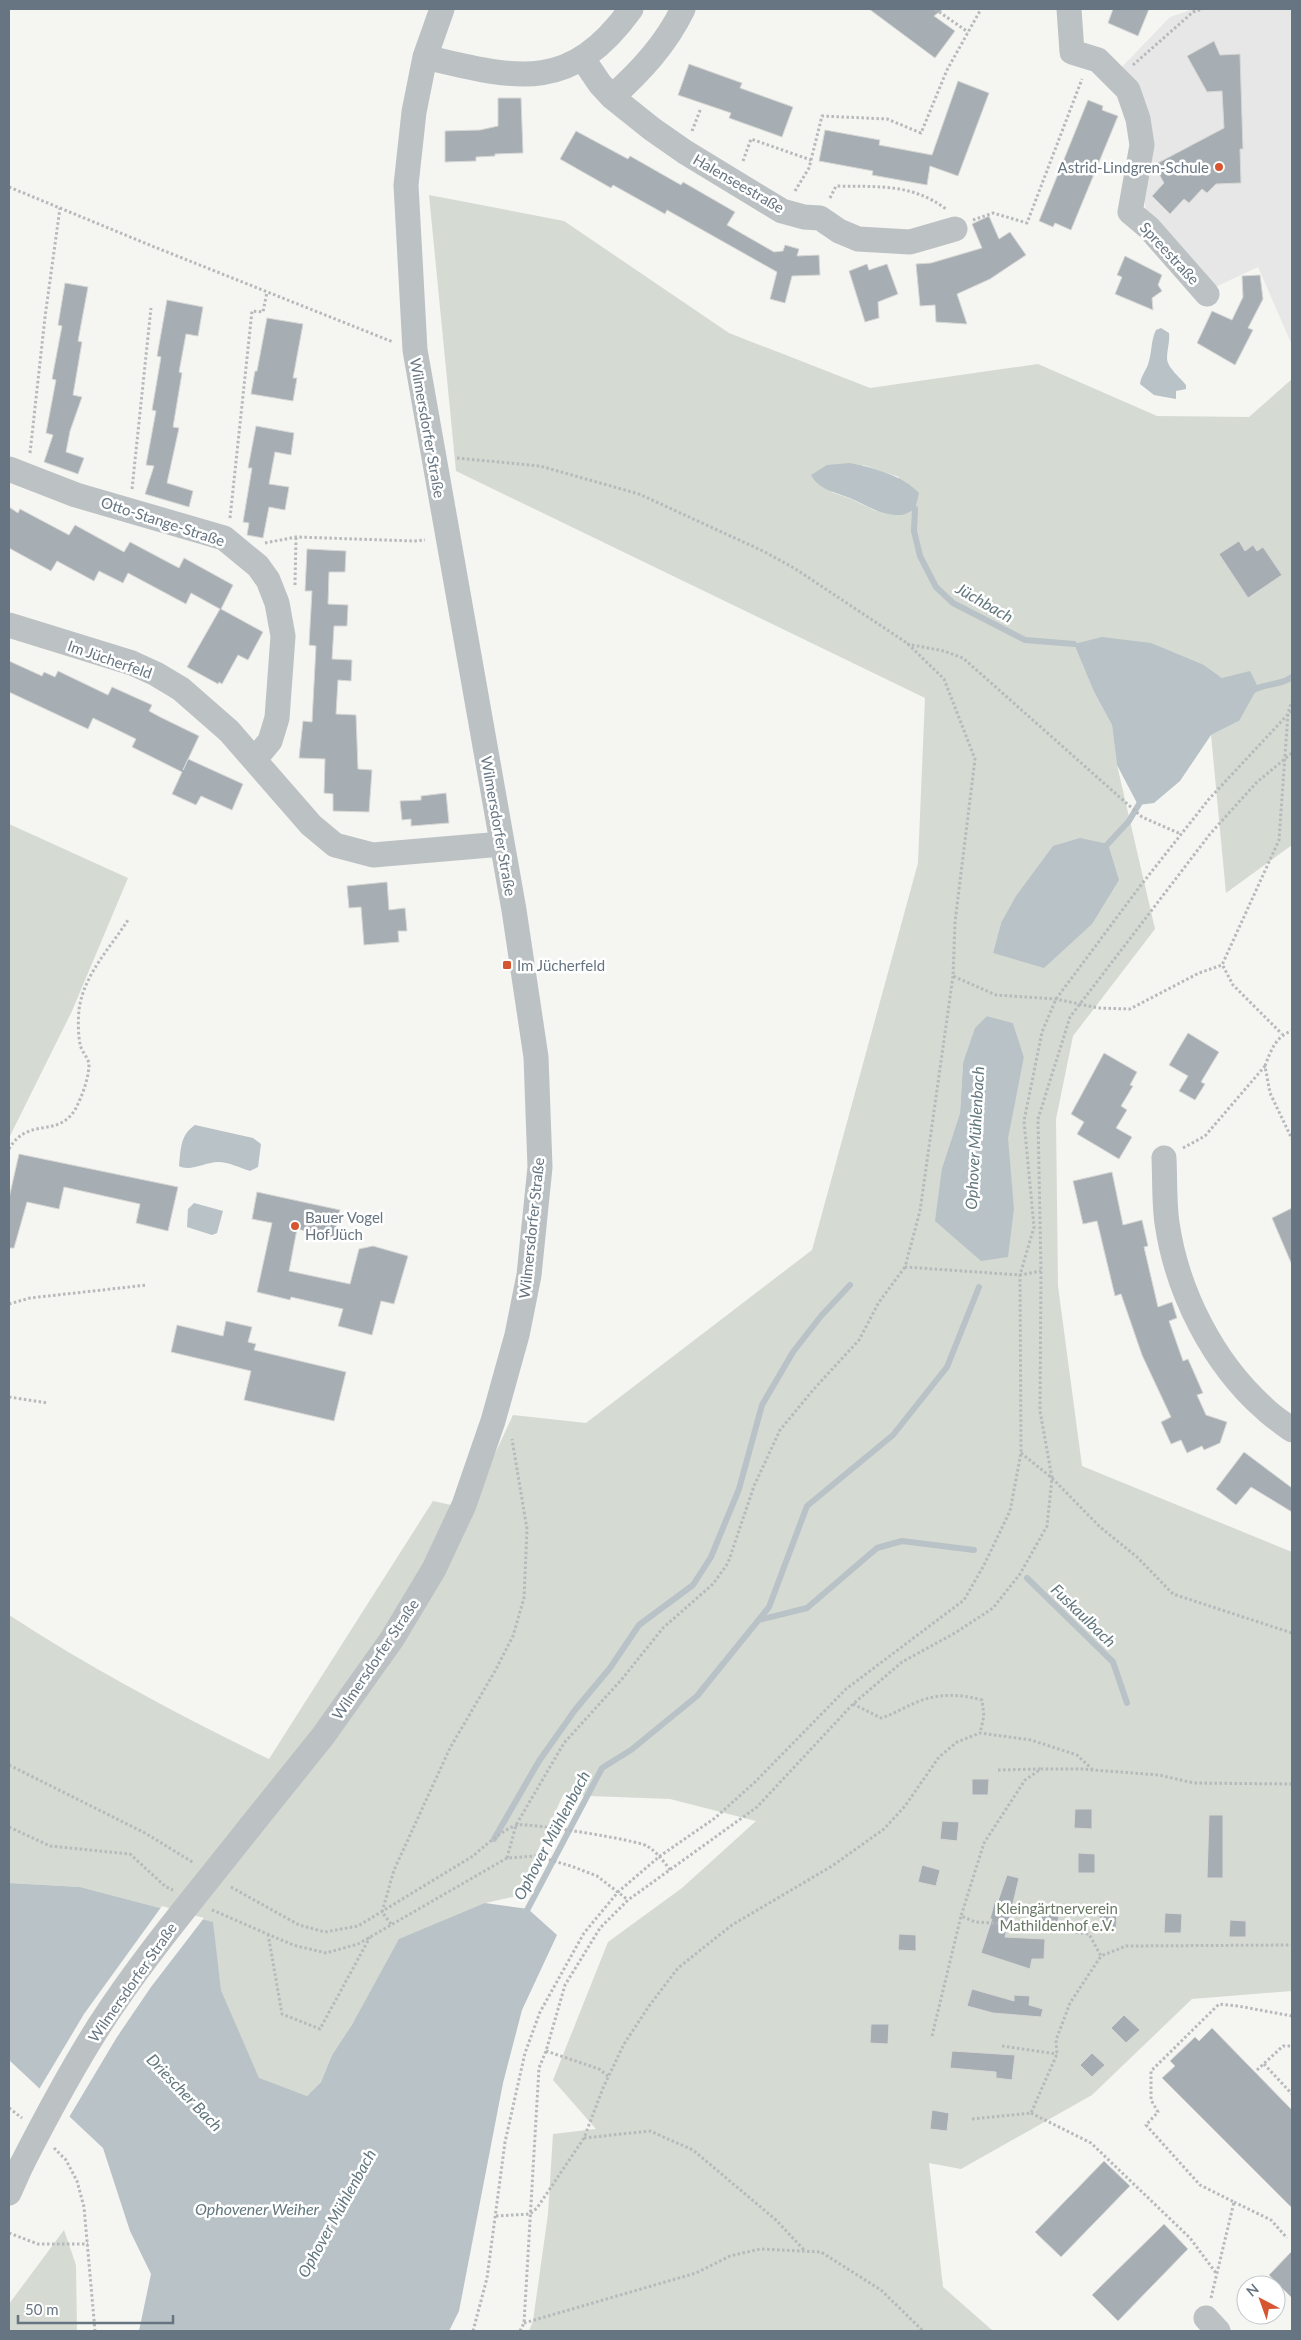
<svg xmlns="http://www.w3.org/2000/svg" width="1301" height="2340" font-family="Lato,sans-serif">
	<rect width="100%" height="100%" fill="#f5f5f2"/>
	<path fill="#e6e7e6" d="M1193 9H1292V345L1258 267 1213 288 1147 216 1120 69 1170 17Z"/>
	<path fill="#d5dad2" fill-rule="evenodd" d="M429 195 564 221 729 333 870 388 1038 364 1157 416 1249 417 1292 379V845L1226 893 1211 735 1239 721 1222 678 1204 665 1074 644 1094 692 1112 725 1117 765 1155 929 1073 1036 1056 1119 1058 1286 1082 1466 1292 1552V1991L1192 1999 1092 2095 961 2169 929 2163 943 2287 993 2331H529L533 2321 548 2214 553 2134 596 2129 553 2080 608 1942 682 1888 756 1821 670 1799 563 1795 517 1896 485 1903 353 2023 332 2055 321 2082 307 2096 259 2079 221 1990 212 1922 80 1887 9 1883V1615C92 1669 180 1716 269 1759L433 1501 469 1509 513 1415 586 1423 812 1250 918 863 925 698 456 471ZM863 465 899 477 876 511 849 498 831 492ZM1001 923 1009 956 993 953ZM987 1016 1013 1023 1024 1057 1007 1138 1014 1208 942 1168 960 1113 963 1063Z
		M9 824 128 878 72 1011 9 1138Z
		M64 2230 76 2265 77 2331H9V2304Z"/>
	<path fill="#b8c2c7" d="M1161 328 1169 333C1170 343 1167 349 1167 358 1167 368 1181 378 1186 385V389L1176 391V399L1154 395 1140 384C1141 375 1147 370 1149 361 1152 351 1151 340 1156 330Z
		M850 463C874 468 902 475 919 493L915 509C911 511 905 515 901 515 882 516 866 505 850 498 835 492 819 490 811 475L827 465Z
		M1102 637 1151 643 1204 665 1222 678 1250 671 1258 687 1239 721 1211 735 1180 781 1154 803 1138 805 1117 765 1112 725 1094 692 1074 644Z
		M1080 838 1108 844 1119 880 1092 924 1044 968 993 953 1001 923 1016 896 1053 846Z
		M987 1016 1013 1023 1024 1057 1008 1138 1014 1208 1008 1257 981 1261 935 1221 942 1168 960 1113 963 1063 975 1028Z
		M195 1125 253 1138 261 1144 258 1167 250 1171C240 1168 229 1162 218 1162 206 1162 190 1172 179 1166 181 1149 180 1135 195 1125Z
		M194 1203 223 1211 217 1233 212 1235 187 1227 188 1209Z
		M9 1883 80 1887 213 1922 221 1990 259 2078 307 2096 321 2082 332 2055 353 2023 399 1939 485 1903 528 1909 557 1935 522 2010 503 2083 459 2311 449 2331H139L151 2274 130 2231 103 2148 9 2060Z"/>
	<path fill="#f5f5f2" d="M162 1906 204 1918 151 1987 117 2037 68 2119 38 2091 84 2014Z"/>
	<g fill="none" stroke-linecap="round" stroke-linejoin="round">
		<path stroke="#b8c2c7" stroke-width="6" d="M915 509 914 531 920 556 936 587 953 603 1025 640 1074 644
			M1252 691C1264 683 1280 686 1292 677
			M1104 848 1129 821 1142 799
			M1027 1578 1113 1662 1127 1703
			M759 1620 807 1608 877 1548 902 1541 974 1550
			M494 1839 539 1761 575 1710 610 1668 639 1625 693 1585 711 1557 739 1489 762 1405 793 1352 821 1316 850 1285
			M524 1916 602 1768 631 1750 697 1696 769 1607 807 1506 893 1435 947 1367 979 1287"/>
	</g>
	<path fill="#a6aeb3" stroke="#d7d7d5" d="M869 9H943L934 16 955 31 935 58Z
		M1113 9H1149L1138 36 1108 23Z
		M1214 41 1220 55 1240 54 1243 149H1240L1241 183 1216 184 1207 193 1202 189 1189 203 1184 199 1170 214 1152 196 1164 183 1154 165 1224 128 1222 91 1207 92 1187 56Z
		M689 64 742 83 740 88 793 107 782 137 729 118 731 113 678 95Z
		M958 81 989 93 958 176 930 166 927 185 872 175 873 171 819 161 825 130 880 140 879 145 932 155Z
		M498 98H521L523 153 495 154V156L476 157V161L445 162V131L480 130 498 126Z
		M1088 100 1103 106 1102 110 1118 116 1071 230 1055 223 1053 227 1039 221Z
		M576 131 628 159 630 156 681 185 683 182 735 212 727 225 774 252 783 251 785 245 799 249 797 256 819 255 820 275 792 276 785 303 770 299 777 272 667 210 665 214 613 185 611 188 560 159Z
		M989 216 999 239 1010 232 1026 255 990 279 957 294 967 324 936 322 935 305 920 306 916 264 931 263 982 248 972 224Z
		M1125 256 1162 275 1158 285 1162 291 1152 298 1153 310 1115 294 1122 277 1117 275Z
		M867 264 869 270 887 264 898 294 878 302 879 318 865 322 849 271Z
		M1260 275 1263 299 1248 328 1253 330 1235 365 1197 343 1212 311 1232 320 1243 297 1242 276Z
		M65 283 88 287 78 341 82 342 73 395 82 397 70 431 66 452 84 458 78 474 44 462 53 435 46 433 56 380 52 379 62 326 58 325Z
		M167 300 203 307 198 336 186 334 179 372 182 373 173 427 179 428 167 483 193 491 189 507 145 494 154 466 146 465 156 411 152 410 161 357 157 356Z
		M267 318 303 324 293 378H297L293 401 251 394 255 371H257Z
		M256 426 294 433 291 455 275 452 269 484 289 487 285 510 269 507 263 538 247 535 249 523 243 522 252 468H248Z
		M9 507 18 513 20 509 69 535 75 525 124 552 130 542 179 568 184 558 233 585 221 609 263 632 248 660 238 655 222 684 219 682 218 684 187 667 220 609 191 593 186 604 128 573 123 583 99 571 94 581 57 561 51 571 9 548Z
		M1239 541 1245 551 1253 545 1257 551 1263 547 1282 575 1248 598 1219 554Z
		M307 549 346 551 345 572H329L328 604 348 605 347 626H334L332 659 352 660 351 681 338 680 336 714 356 715 358 769 372 770 369 812 333 811V794L324 793 325 759 299 758 303 721 312 722 316 646 309 645 312 591H305Z
		M9 661 42 676 44 672 55 677 58 671 108 695 112 687 152 705 149 711 160 717 199 736 183 770 188 759 243 784 232 810 201 796 196 805 172 794 182 772 132 747 136 739 93 718 88 729 9 692Z
		M446 793 449 823 411 826V819L402 820 400 801 421 800V796Z
		M387 882 389 910 405 908 407 931H398L399 942 364 945 361 907 349 908 347 886Z
		M1188 1033 1219 1052 1201 1082 1205 1084 1195 1100 1179 1091 1188 1076 1169 1065Z
		M1104 1053 1137 1072 1130 1085 1133 1086 1121 1106 1127 1110 1116 1128 1132 1137 1119 1159 1077 1134 1084 1122 1071 1114Z
		M19 1154 178 1187 168 1231 136 1223 140 1204 64 1187 59 1209 27 1202 14 1248H9V1198Z
		M1112 1172 1123 1225 1142 1220 1148 1246 1144 1247 1158 1307 1172 1302 1177 1318 1169 1321 1183 1361 1188 1359 1203 1393 1197 1395 1206 1415 1227 1422 1220 1443 1204 1450 1202 1446 1187 1453 1181 1440 1171 1444 1161 1422 1171 1417 1142 1355 1121 1294 1115 1296 1097 1221 1083 1224 1073 1181Z
		M257 1192 340 1210 334 1237 297 1229 289 1271 350 1284 359 1249 373 1246 408 1256 394 1304 381 1301 372 1335 338 1326 343 1309 291 1297 290 1300 257 1292 272 1223 252 1219Z
		M1292 1208V1265L1272 1218Z
		M226 1321 252 1327 248 1342 256 1344 254 1350 346 1372 334 1421 244 1400 251 1371 171 1352 177 1325 223 1336Z
		M1244 1452 1292 1488V1512L1251 1487 1236 1505 1216 1489Z
		M972 1779H989L988 1795H972Z
		M1075 1809H1092V1829L1074 1828Z
		M1209 1815H1223V1878H1207Z
		M942 1821 959 1822 957 1841 940 1839Z
		M1078 1853 1095 1854V1873H1078Z
		M922 1865 940 1870 936 1886 918 1882Z
		M1007 1875 1019 1878 1005 1937 1045 1939 1044 1959H1032L1030 1969 981 1953 992 1919H990L995 1900 998 1901Z
		M1042 1906H1059L1058 1926 1041 1925Z
		M1100 1908H1117L1116 1928 1099 1927Z
		M1165 1913 1182 1914 1181 1933H1164Z
		M1230 1920 1246 1921V1937H1229Z
		M899 1934 916 1935V1951L898 1950Z
		M972 1989 1014 2001V1995L1030 1996 1029 2005 1043 2009 1041 2017 993 2013 967 2006Z
		M1124 2015 1140 2030 1126 2043 1111 2028Z
		M871 2024H889L888 2044 870 2043Z
		M1212 2028 1292 2110V2208L1162 2078 1175 2066 1170 2061 1195 2037 1199 2041Z
		M952 2051 1015 2055 1012 2080 996 2078V2072L950 2068Z
		M1092 2053 1105 2065 1092 2077 1080 2065Z
		M932 2110 949 2113 947 2131 930 2129Z
		M1104 2161 1130 2186 1061 2257 1035 2232Z
		M1164 2224 1188 2249 1118 2321 1092 2295Z
		M1292 2251V2298L1269 2275Z"/>
	<g fill="none" stroke-linecap="round" stroke-linejoin="round">
		<path stroke="#b7babc" stroke-width="3" stroke-dasharray="2.5 2.5" stroke-linecap="butt" d="M935 9 968 32
			M1133 65 1193 12 1203 9
			M692 131 701 108
			M743 161 751 139 811 160
			M9 187 152 246 393 342
			M795 191 809 168 822 116 887 119 921 133 947 70 981 9
			M830 198 836 186C877 187 911 183 946 209
			M973 220 993 213 1027 223 1082 79
			M30 453 45 317 60 208
			M457 458 540 466 639 494 763 551 794 568 907 643 944 679 975 759 955 922 953 976 996 995 1056 999 1098 1008 1130 1009 1199 973 1222 965 1279 840 1288 713 1292 701
			M132 489 151 308
			M230 518 252 311 263 312 267 292
			M265 543 296 537 415 541 425 540
			M295 585 296 537
			M907 644 944 651 963 658 1142 817 1181 834
			M1223 966 1233 985 1282 1034
			M953 976 920 1211 905 1267 1020 1275 1041 1271
			M1265 1066C1271 1050 1276 1036 1292 1031
			M1183 1148 1205 1136 1265 1066 1270 1093 1292 1139
			M9 1149C29 1115 58 1140 76 1108 82 1096 89 1078 89 1064 88 1057 81 1051 80 1044 78 1034 78 1019 79 1010 83 976 110 948 128 920
			M9 1304 30 1298 147 1285
			M9 1397 48 1403
			M1021 1453 1052 1478 1100 1527 1137 1557 1173 1594 1292 1633
			M853 1704 881 1718C894 1714 905 1707 917 1702 939 1693 960 1694 982 1700L984 1716 980 1733
			M9 1765 145 1833 194 1863
			M998 1770 1040 1769
			M1292 1784 1194 1783 1159 1775 1081 1769H1041L1025 1780 984 1843 961 1916 975 1922 1011 1924 1089 1934 1101 1956 1126 1946 1292 1945
			M9 1827 50 1846 130 1854 166 1887 173 1890
			M507 1858 516 1825 564 1743 622 1679 663 1628 713 1584 728 1563 754 1486 780 1430 813 1390 859 1340 879 1302 905 1267
			M231 1887 299 1925 325 1932 358 1926 473 1856C482 1848 506 1827 518 1825 531 1823 637 1840 647 1846 657 1852 664 1862 671 1871
			M212 1910 293 1945 326 1953 358 1944 507 1858 536 1856 571 1866 597 1876 628 1900
			M391 1924 382 1912 394 1870 450 1748 495 1671 513 1636 524 1598 527 1529 512 1439
			M268 1934 282 2014 320 2029 370 1937
			M932 2036 961 1916
			M1002 2046 1057 2054
			M546 2051 599 2069 608 2076
			M1264 2064 1292 2094
			M1257 2070 1283 2046H1292
			M9 2108 22 2118
			M1031 2113 1091 2143 1190 2238 1216 2273
			M972 2119 1031 2113 1057 2054 1056 2040 1070 2003 1101 1956
			M584 2138 650 2131 693 2150 776 2220 805 2251
			M54 2148 66 2160 77 2181 84 2207 95 2331
			M1234 2202 1271 2220 1287 2238
			M496 2216 530 2214 537 2208 584 2138 603 2088 624 2044 649 2006 678 1968 732 1925 832 1866 884 1829 905 1806 939 1757 957 1742 980 1733 1031 1740 1077 1755 1093 1770
			M9 2233 38 2244H88
			M1211 2298 1234 2202 1200 2185 1146 2125 1158 2112 1151 2100V2071L1219 2004 1238 2006 1292 2016
			M524 2323 696 2273 730 2256 760 2249 821 2252 881 2290 923 2331
			M473 2331 487 2278 505 2142 525 2053 540 2012 584 1933 618 1892 660 1856 715 1818 755 1782 846 1689 964 1600 984 1565 1010 1511 1021 1453 1020 1275 1034 1227 1024 1121 1042 1032 1056 999 1141 885 1209 799 1292 710
			M520 2331 524 2323 539 2068 546 2051 565 1985 600 1928 628 1900 757 1807 853 1704 902 1662 955 1633 993 1608 1020 1574 1047 1526 1052 1478 1040 1411 1041 1271 1038 1119 1070 1017 1210 834 1256 783 1292 753"/>
		<path stroke="#bcc1c4" stroke-width="25" d="M1069 9 1072 52 1098 60 1128 90 1138 119 1142 145 1130 212 1149 228 1207 294
			M425 57C515 78 569 95 631 9
			M583 59 600 84 612 97 652 129 685 152 782 211 804 217 820 218 839 231 858 239 910 242 955 229
			M612 97C641 71 666 44 683 9
			M9 469 76 495 224 538 258 566 268 580 277 603 283 636 277 718 270 741 255 759
			M9 625 132 663 156 674 181 689 229 731 311 825 335 845 373 855 502 844
			M1164 1158C1165 1179 1164 1202 1167 1223 1177 1292 1213 1363 1265 1409 1273 1417 1283 1423 1292 1430
			M250 1827 323 1736 392 1639 434 1569 464 1505 493 1421 517 1335 529 1275 540 1167 536 1057 514 910 415 350 406 185 414 112 425 57 442 9
			M9 2193 22 2164
			M1206 2318 1218 2331"/>
		<path stroke="#bcc1c4" stroke-width="25" d="M22 2164C46 2117 71 2070 99 2026 144 1956 199 1892 250 1827"/>
	</g>
	<g fill="#d65631" stroke="#fff" stroke-width="2">
		<circle cx="1219" cy="167" r="5"/>
		<rect x="502" y="960" width="10" height="10" rx="2.5"/>
		<circle cx="295" cy="1226" r="5"/>
	</g>
	<g text-anchor="middle" dominant-baseline="central" stroke-width="5" stroke-linejoin="round" paint-order="stroke">
		<g font-size="15" fill="#667581" stroke="#fff" text-anchor="start">
			<text x="1209" y="167" text-anchor="end">Astrid-Lindgren-Schule</text>
			<text x="517" y="965">Im Jücherfeld</text>
			<text x="305" y="1217">Bauer Vogel<tspan x="305" dy="17">Hof Jüch</tspan></text>
		</g>
		<g font-size="15" fill="#667581" stroke="#fff">
			<text transform="translate(739 183) rotate(30)">Halenseestraße</text>
			<text transform="translate(1170 253) rotate(47)">Spreestraße</text>
			<text transform="translate(428 428) rotate(80)">Wilmersdorfer Straße</text>
			<text transform="translate(163 521) rotate(18)">Otto-Stange-Straße</text>
			<text transform="translate(110 659) rotate(19)">Im Jücherfeld</text>
			<text transform="translate(499 826) rotate(80)">Wilmersdorfer Straße</text>
			<text transform="translate(531 1228) rotate(-84)">Wilmersdorfer Straße</text>
			<text transform="translate(375 1659) rotate(-56)">Wilmersdorfer Straße</text>
			<text transform="translate(132 1982) rotate(-55)">Wilmersdorfer Straße</text>
		</g>
		<g font-size="15" fill="#697965" stroke="#fff">
			<text x="1057" y="1908">Kleingärtnerverein<tspan x="1057" dy="17">Mathildenhof e.V.</tspan></text>
		</g>
		<g font-size="16" font-style="italic" fill="#62777e" stroke="#fff">
			<text transform="translate(985 602) rotate(30)">Jüchbach</text>
			<text transform="translate(974 1138) rotate(-87)">Ophover Mühlenbach</text>
			<text transform="translate(1084 1615) rotate(44)">Fuskaulbach</text>
			<text transform="translate(551 1835) rotate(-62)">Ophover Mühlenbach</text>
			<text transform="translate(185 2092) rotate(46)">Driescher Bach</text>
			<text x="257" y="2208">Ophovener Weiher</text>
			<text transform="translate(336 2213) rotate(-61)">Ophover Mühlenbach</text>
		</g>
	</g>
	<rect width="1301" height="2340" fill="none" stroke="#667581" stroke-width="20"/>
	<g transform="translate(1261 2300) rotate(319)"><circle r="24" fill="#ffffff" stroke="#c2c8cd"/>
	<path d="M0-4L9 19L0 12L-9 19Z" fill="#d65631"/>
	<text y="-8" font-size="14" font-weight="bold" text-anchor="middle" fill="#667581">N</text>
	</g>
	<path d="M18 2315v8h155v-8" fill="none" stroke="#667581" stroke-width="2.5"/>
	<text x="25" y="2315" font-size="15" fill="#667581" stroke="#ffffff" stroke-width="4" paint-order="stroke">50 m</text>
</svg>
